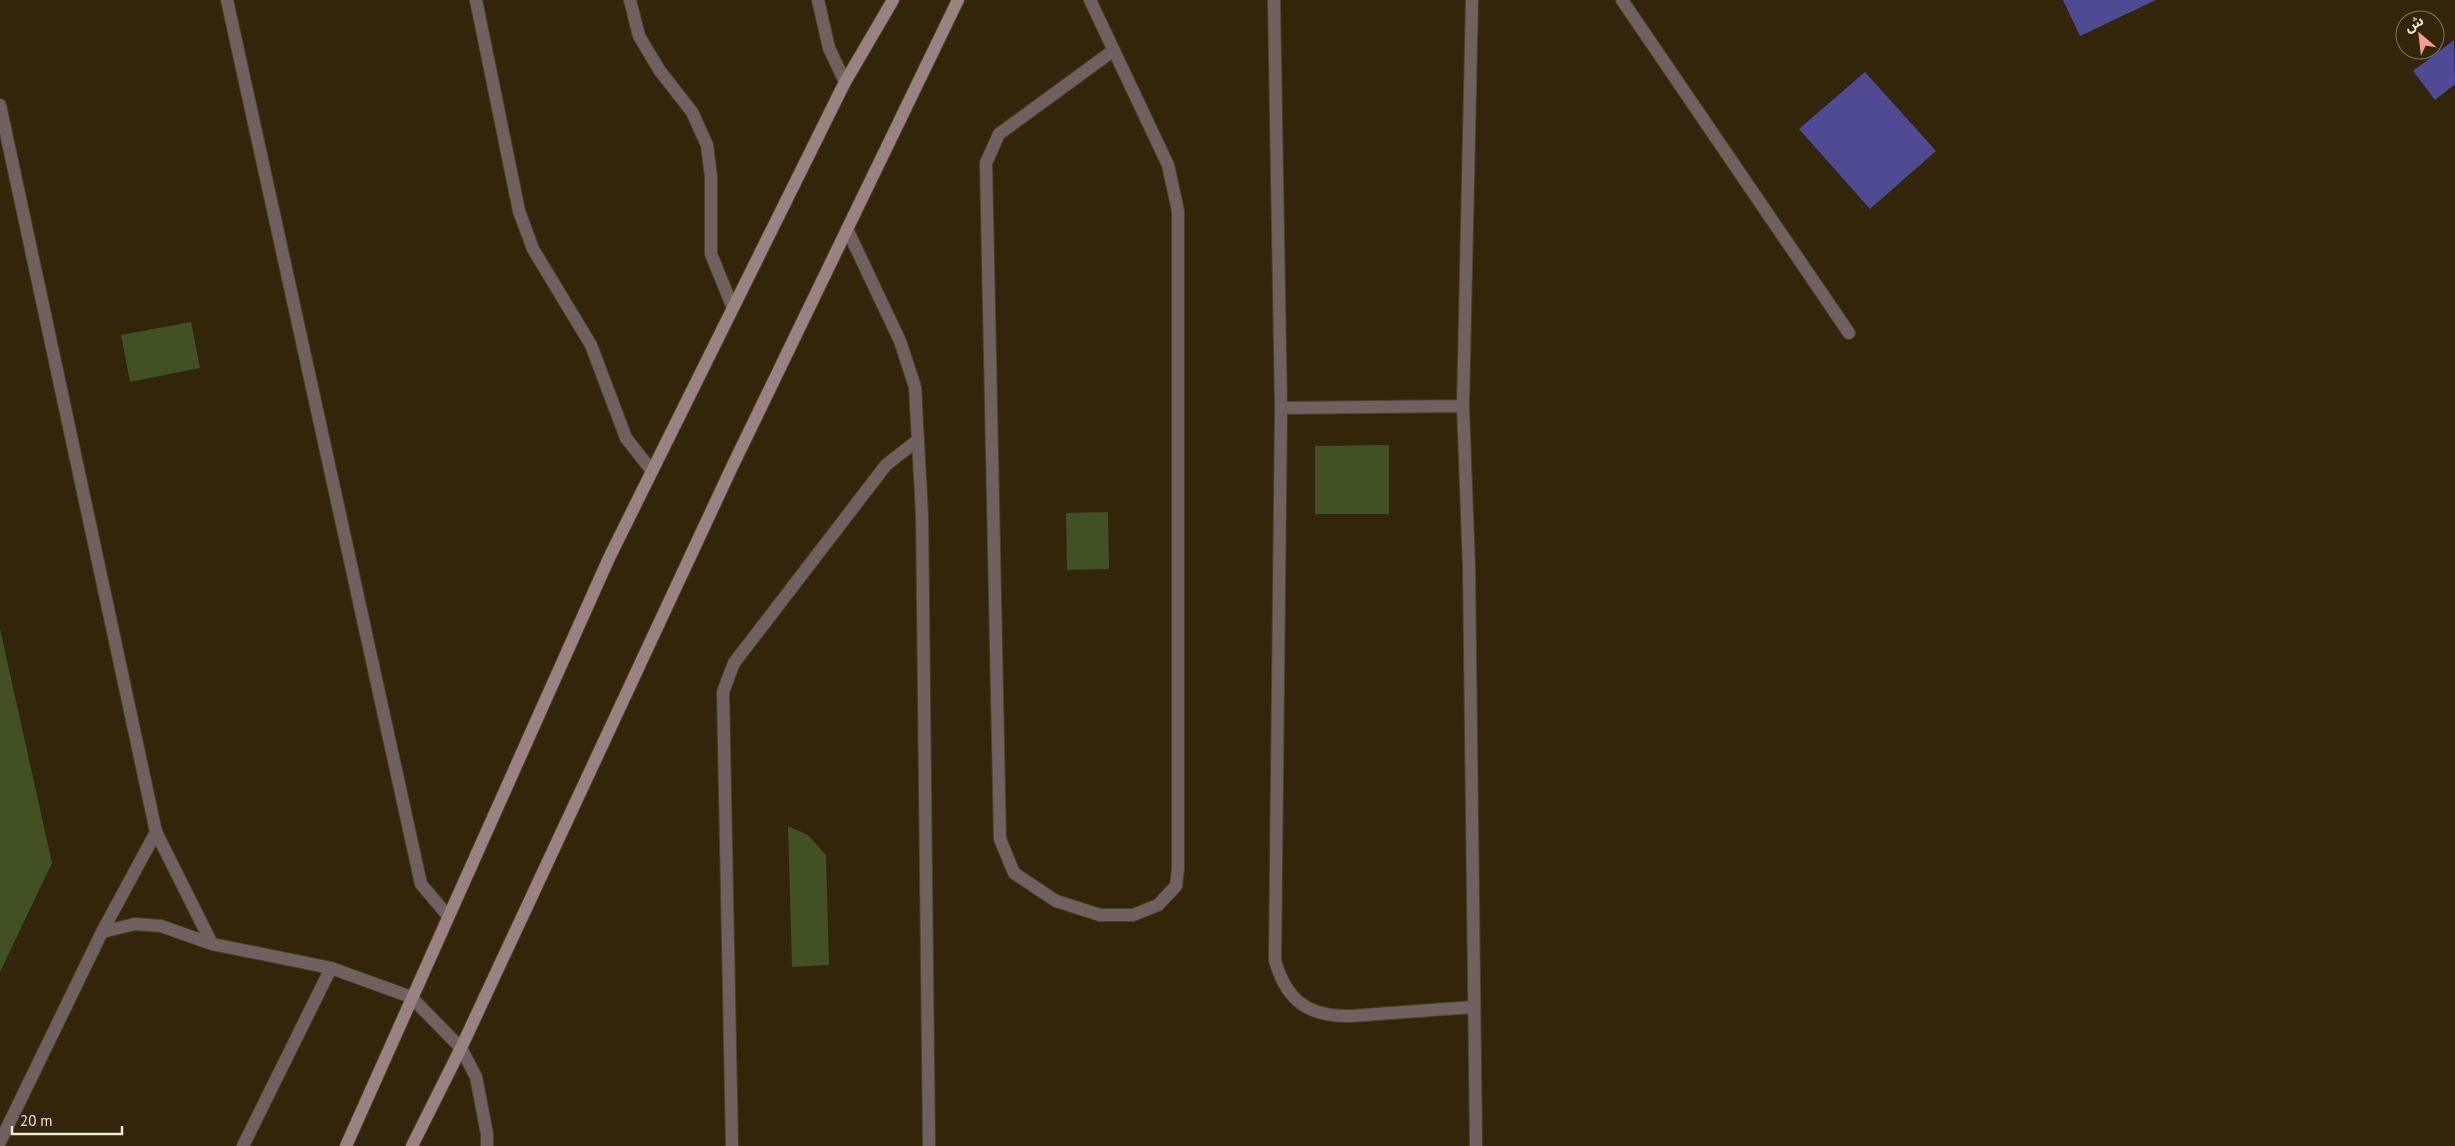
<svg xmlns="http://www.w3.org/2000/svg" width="2455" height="1146" font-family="'PT Sans','Noto Sans Arabic',sans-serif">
	<rect width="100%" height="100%" fill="#32250a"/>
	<path fill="#415123" d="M191 322 200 368 130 382 121 335Z
		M1389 445V514H1315V446Z
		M1108 512 1109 569 1067 570 1066 513Z
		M0 629 52 863 0 972Z
		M788 826 808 835 826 855 829 965 792 967Z"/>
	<path fill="#4f4b93" d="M2063 0H2156L2080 36Z
		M2454 40 2455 84 2435 100 2413 71Z
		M1865 72 1936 151 1870 209 1799 129Z"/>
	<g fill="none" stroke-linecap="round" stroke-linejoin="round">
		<defs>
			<path id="street" d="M227 0 421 884 448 916
				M476 0 519 211 533 249 591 345 626 438 652 471
				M630 0 639 36 660 71 692 112 707 145 711 177V254L733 308
				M818 0 829 48 845 82
				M1090 0 1168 165 1178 211V869L1176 886 1158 905 1133 915H1100L1056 901 1014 873 1000 839 986 163 999 134 1114 50
				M1274 0 1281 408 1275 960C1286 1001 1309 1017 1351 1016L1473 1007
				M1472 0 1463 406 1469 568 1476 1146
				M1622 0 1849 333
				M0 105 156 832
				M847 229 900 341 915 387 922 514 929 1146
				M1281 408 1463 406
				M212 944 331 968 411 997 461 1048 476 1077 487 1134V1146
				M0 1142 102 932 156 832 212 944 161 926 135 924 102 932
				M243 1146 331 968
				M732 1146 723 692 734 663 886 465 918 440"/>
			<path id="secondary" d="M346 1146 609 558 845 82 893 0
				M412 1146 461 1048 731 469 958 0"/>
		</defs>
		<use href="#street" stroke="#4d4027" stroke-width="14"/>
		<use href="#secondary" stroke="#4d4027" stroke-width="14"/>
		<use href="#street" stroke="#706161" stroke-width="12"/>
		<use href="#secondary" stroke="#9a8182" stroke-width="12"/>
	</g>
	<g transform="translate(2420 35) rotate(332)"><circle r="24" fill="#32250a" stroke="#7e735c"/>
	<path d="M0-4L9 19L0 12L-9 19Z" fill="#f59c90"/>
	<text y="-8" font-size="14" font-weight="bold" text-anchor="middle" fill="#f0e7d8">ش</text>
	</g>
	<path d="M12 1126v8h110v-8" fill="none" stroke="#f0e7d8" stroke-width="2.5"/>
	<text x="20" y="1126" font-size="15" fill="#f0e7d8" stroke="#32250a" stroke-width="4" paint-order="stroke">20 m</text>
</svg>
